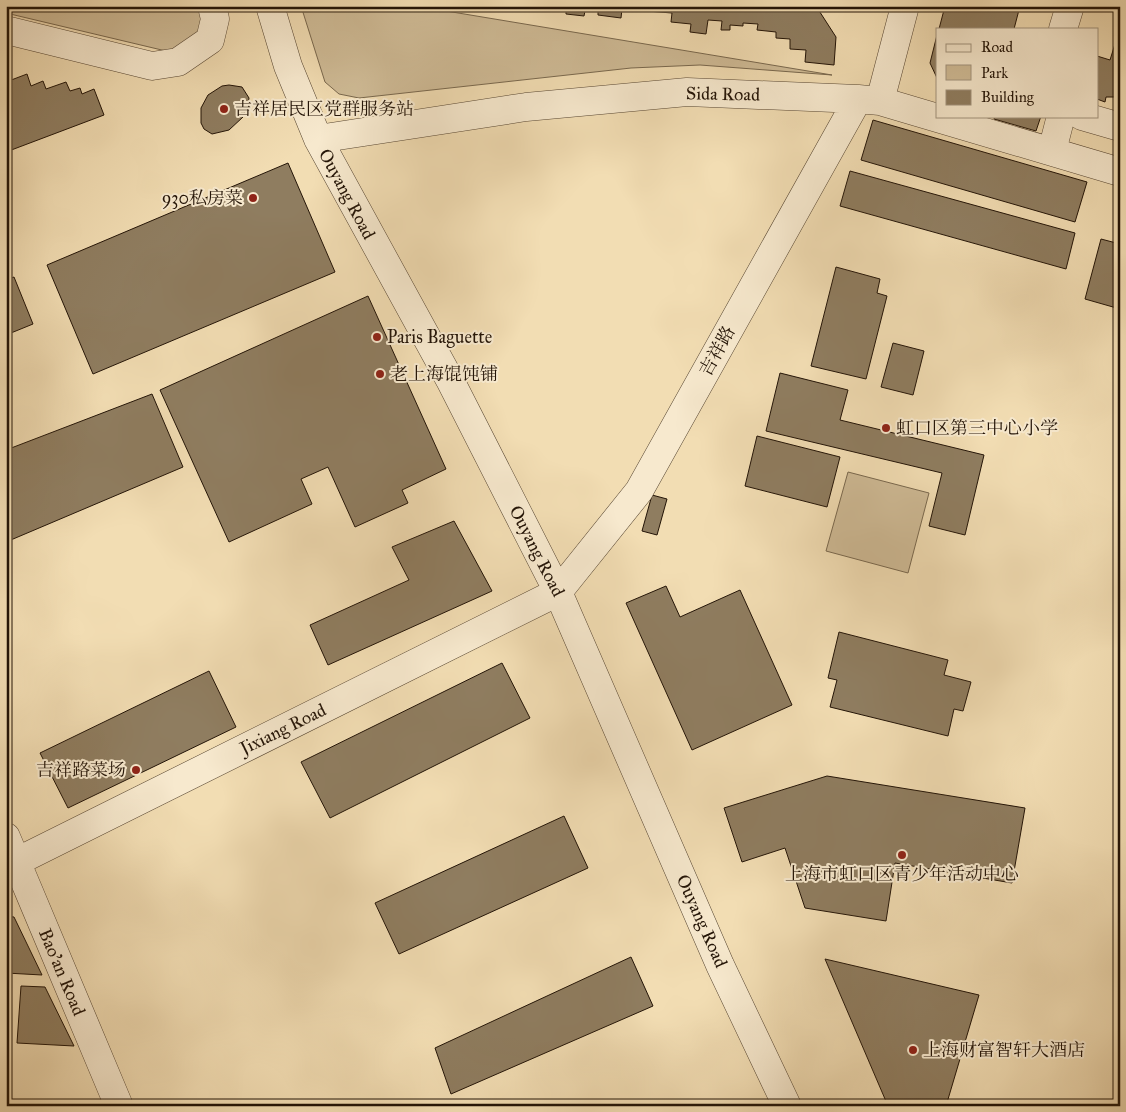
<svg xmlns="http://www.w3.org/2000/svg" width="1126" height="1112" font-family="'IM FELL Great Primer','Noto Serif SC',serif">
	<rect width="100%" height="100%" fill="#f2ddb3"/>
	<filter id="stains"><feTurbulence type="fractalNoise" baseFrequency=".004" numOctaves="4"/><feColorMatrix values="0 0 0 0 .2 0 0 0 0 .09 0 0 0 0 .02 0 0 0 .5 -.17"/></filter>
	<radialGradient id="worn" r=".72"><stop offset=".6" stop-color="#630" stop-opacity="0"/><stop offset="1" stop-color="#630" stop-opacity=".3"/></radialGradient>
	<path fill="#cfbb96" stroke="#79684e" d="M6 6H201C203 33 194 48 166 51L6 13Z
		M301 6H416L832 75 700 65 631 68 359 98 339 94 325 82Z
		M848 472 929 493 908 573 826 551Z"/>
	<path fill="#8f7d60" stroke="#231407" d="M566 6H816L836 37 834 65 805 62 806 50 790 49V39L776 38V32L757 30 758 24 743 23V26L730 25V30H721L722 21 708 20 706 34 690 32 691 24 671 22 672 13 622 9 621 18 598 15V8L586 6 584 16 566 14Z
		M945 6H1020L1014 29H939Z
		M937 35V78L930 63Z
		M1115 44 1120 46V104L1117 103 1119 97H1106L1105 102 1097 99V56L1110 60Z
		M27 74 31 86 43 81 46 89 66 82 70 91 80 88 82 94 94 89 104 115 6 152V82Z
		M229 85 242 87 249 98 248 105 243 117 229 130 212 134 204 129 201 123V108L208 95 222 86Z
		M995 116H1041L1036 131 994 119Z
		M873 120 1087 182 1075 222 861 160Z
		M288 163 335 272 93 374 47 265Z
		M850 171 1075 233 1066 269 840 206Z
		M1101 239 1120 244V309L1085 299Z
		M836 267 880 279 877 293 887 296 866 379 811 366Z
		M14 277 33 324 6 335V280Z
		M368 296 446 469 402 490 408 503 355 527 328 467 301 479 312 504 229 542 160 390Z
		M893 343 924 351 913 395 881 387Z
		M780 373 848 390 840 420 984 455 965 535 929 526 942 473 766 431Z
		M152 394 183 467 6 542V450Z
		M757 436 840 457 827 507 745 486Z
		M652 495 667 499 657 535 642 531Z
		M454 521 492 591 328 665 310 625 409 580 392 547Z
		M666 586 680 617 740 590 792 705 692 750 626 603Z
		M839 632 948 660 944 675 971 682 963 711 954 709 948 736 830 707 837 680 828 678Z
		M502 663 530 718 330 818 301 762Z
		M209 671 236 727 68 808 40 753Z
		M827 776 1025 808 1012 883 895 863 886 921 805 908 785 848 742 862 724 808Z
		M564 816 588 868 399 954 375 903Z
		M6 916 14 917 42 975 6 973Z
		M631 957 653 1006 451 1094 435 1048Z
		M825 959 979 995 946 1106H888Z
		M21 986 45 987 74 1046 17 1043Z
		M703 1101 705 1106H690Z"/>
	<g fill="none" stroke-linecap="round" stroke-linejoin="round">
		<defs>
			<path id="minor" d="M270 6 288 66 318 139 450 380 558 592 720 965 787 1106
				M1063 29 1070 6
				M6 30 152 66 178 62 210 40 215 19 212 6
				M880 101 905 6
				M1082 116 1120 127
				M318 139 526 107 687 92 858 99 880 101 1120 172
				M1052 151 1061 116
				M6 837 119 1106
				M6 862H16L558 592 639 491 858 99"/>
		</defs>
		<use href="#minor" stroke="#574632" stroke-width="29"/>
		<use href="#minor" stroke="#f7e9ce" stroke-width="28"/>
	</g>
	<g fill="#8f2418" stroke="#f7e9ce" stroke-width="2">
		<circle cx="224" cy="109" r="5"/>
		<circle cx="253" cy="198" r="5"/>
		<circle cx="377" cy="337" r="5"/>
		<circle cx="380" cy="374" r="5"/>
		<circle cx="886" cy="428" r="5"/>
		<circle cx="136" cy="770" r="5"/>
		<circle cx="902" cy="855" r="5"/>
		<circle cx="913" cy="1050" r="5"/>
	</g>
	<g text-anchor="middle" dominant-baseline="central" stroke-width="4" stroke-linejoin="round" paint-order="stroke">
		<g font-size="18" fill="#231407" stroke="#f7e9ce">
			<text transform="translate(723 94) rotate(1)">Sida Road</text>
			<text transform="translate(347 194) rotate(62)">Ouyang Road</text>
			<text transform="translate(717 351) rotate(-61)">吉祥路</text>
			<text transform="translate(537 551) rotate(63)">Ouyang Road</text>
			<text transform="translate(283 729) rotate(-26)">Jixiang Road</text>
			<text transform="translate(702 921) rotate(66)">Ouyang Road</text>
			<text transform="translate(62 972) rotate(67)">Bao'an Road</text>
		</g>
		<g font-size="18" fill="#231407" stroke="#f7e9ce" text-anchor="start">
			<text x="234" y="109">吉祥居民区党群服务站</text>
			<text x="243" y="198" text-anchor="end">930私房菜</text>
			<text x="387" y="337">Paris Baguette</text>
			<text x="390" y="374">老上海馄饨铺</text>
			<text x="896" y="428">虹口区第三中心小学</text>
			<text x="126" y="770" text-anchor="end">吉祥路菜场</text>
			<text x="902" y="874" text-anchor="middle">上海市虹口区青少年活动中心</text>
			<text x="923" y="1050">上海财富智轩大酒店</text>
		</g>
	</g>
	<rect width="1126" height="1112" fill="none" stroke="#f2ddb3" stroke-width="25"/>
	<rect x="8" y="8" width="1111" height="1097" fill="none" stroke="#231407" stroke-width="2.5"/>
	<rect x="12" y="12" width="1101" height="1087" fill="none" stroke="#231407"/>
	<rect x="936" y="28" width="162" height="90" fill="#f7e9ce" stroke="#a2947e"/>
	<rect x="946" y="44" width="25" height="8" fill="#f7e9ce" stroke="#a2947e"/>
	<text x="981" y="52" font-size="15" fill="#231407">Road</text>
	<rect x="946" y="65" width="25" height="15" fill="#cfbb96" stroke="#a2947e"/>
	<text x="981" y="78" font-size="15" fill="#231407">Park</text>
	<rect x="946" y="90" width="25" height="15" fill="#8f7d60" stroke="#a2947e"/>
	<text x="981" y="102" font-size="15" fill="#231407">Building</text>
	<rect width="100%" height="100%" filter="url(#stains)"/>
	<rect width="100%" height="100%" fill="url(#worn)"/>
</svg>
